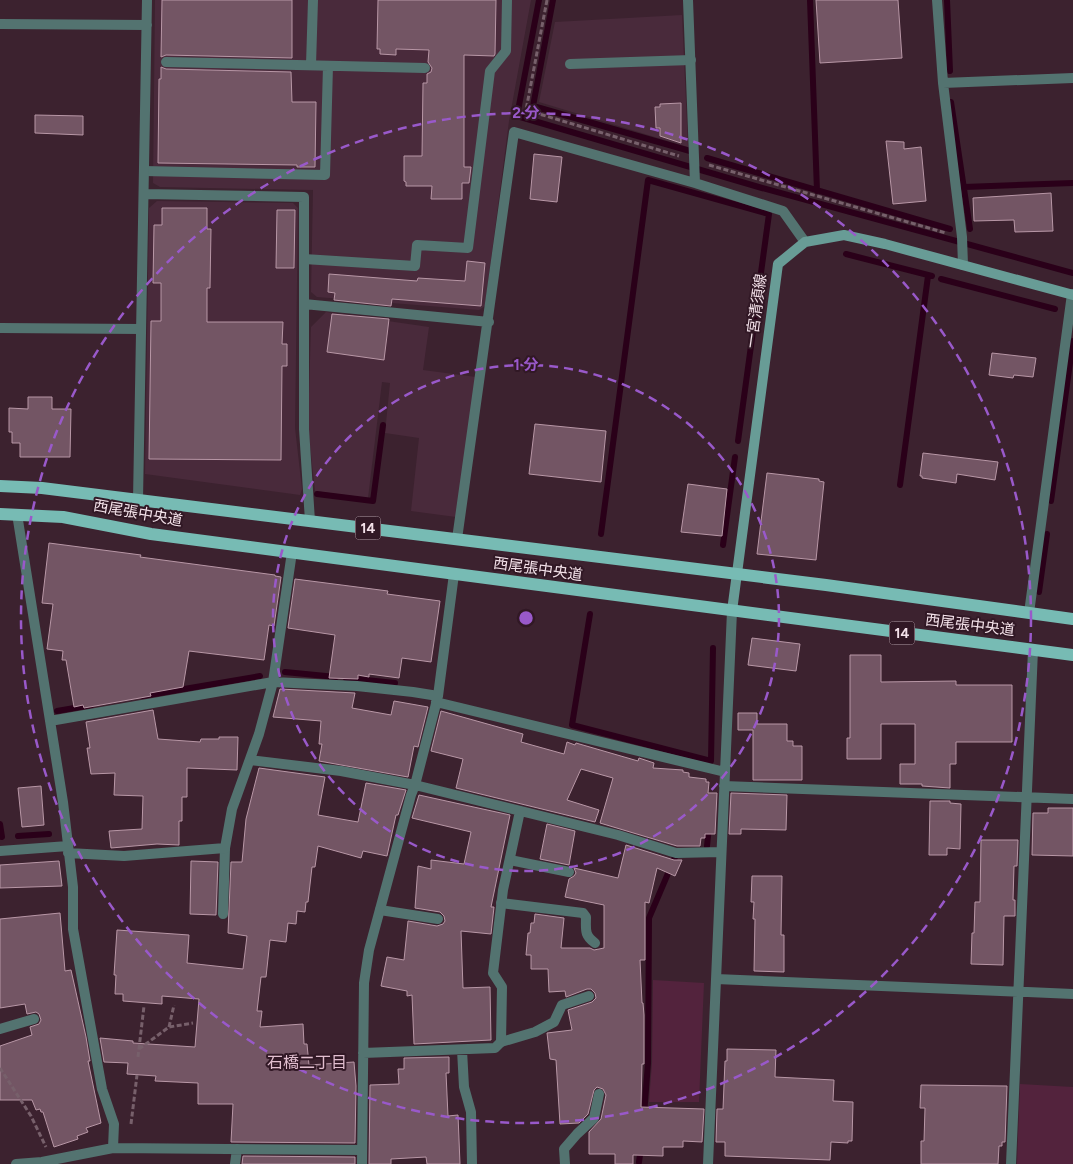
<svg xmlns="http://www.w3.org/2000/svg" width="1073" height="1164" font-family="Figtree,'Noto Sans JP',sans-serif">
	<rect width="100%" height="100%" fill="#3c222f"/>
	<path fill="#492a3b" d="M155 0H531L509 121 485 306 479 310 317 297 311 292 313 190 160 187 153 183Z
		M682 15 688 147 539 102 555 22Z
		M157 201 293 203 298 208 295 428 302 489 300 495 145 474 149 208Z
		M326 312 429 327 423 370 476 377 456 517 411 511 419 438 385 433 390 383 382 382 368 498 315 491 308 427 311 327Z"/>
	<path fill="#53233d" d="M653 980 704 983 699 1102H649L652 1063Z
		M1020 1084 1073 1087V1164H1017Z"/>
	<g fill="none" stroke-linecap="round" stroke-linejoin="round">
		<path stroke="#2a0019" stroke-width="6" d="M539 0 517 116 762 188 1073 273
			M553 0 533 106 690 151
			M810 0 817 191
			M947 0 950 71
			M951 102 970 229
			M707 158 950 229
			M964 187 1073 183
			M846 254 932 276
			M941 279 1055 309
			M900 485 928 276
			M317 494 373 501 383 425
			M1051 501 1073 341
			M601 534 648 180 769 214 738 441
			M723 545 735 457
			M1039 592 1047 534
			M590 614 572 725 711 761 713 648
			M285 672 336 677
			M346 678 395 683
			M143 696 260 676
			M57 711 92 705
			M0 824 2 837
			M18 836 49 834
			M707 846 709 827
			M644 1115 648 1063 649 918 675 857
			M639 1162 641 1147"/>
	</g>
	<path fill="#735564" stroke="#b897a6" d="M162 0H292V58L166 55 161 57Z
		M378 0H496L495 54 494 56 464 55V167H471L469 183H462V199H431L432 186H406V182L404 181V156H422L423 83H427V74L431 72 432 68 428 62 429 50 396 49V55L380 54V49H377Z
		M816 0H898L902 58 820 63Z
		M161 67 166 69 291 72 292 102H316L315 167H297V165L158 163 159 79H161Z
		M681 103V143L660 136V128H656L655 107H660V104Z
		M35 115 83 116V135L35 133Z
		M886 141 904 142V149L921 147 926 201 893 204Z
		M534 154 562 157 557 202 530 199Z
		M1051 193 1053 231 1015 232 1014 220 974 221 973 198Z
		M162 208H207V229H211L210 288H207V322H283L282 344H287V366H282L281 460 149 459 151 321H161V283H153L154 225H162Z
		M277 210H295L294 268H276Z
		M467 261 485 263 481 306 392 299 391 306 334 300 335 293 328 292 329 274 417 281 418 278 465 281Z
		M332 314 389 319 384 360 327 352Z
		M992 353 1036 358 1033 377 1014 375 1013 378 989 375Z
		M28 397H52V409H71L70 457H20V443H12V432H9V408L28 409Z
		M535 424 606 431 601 482 529 474Z
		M923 453 998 462 995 480 957 474 956 483 922 478V476H920Z
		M767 473 819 479V481L824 482 816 560 757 554Z
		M688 484 727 489 722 536 681 532Z
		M49 543 141 555 140 557 275 575V576L281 577 274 626 269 625 264 660 189 651 183 687 150 693 151 696 84 708 83 705 74 707 66 660H62L63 651 47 649 53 604 42 603Z
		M295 579 388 591 387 594 440 601 431 662 402 658 399 678 369 674V677L358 675V679L329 678 335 635 288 628Z
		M752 638 800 644 796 671 748 665Z
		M850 655H881V682L956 681V685H1012V742H956V764H950V788L922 786V784H900V764H915V724H881V759H847V738H850Z
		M280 689 355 693 352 708 391 715 394 701 428 707 418 747 414 746 408 777 319 761 322 744H319L321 721 273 717Z
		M153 710 158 739 200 742 201 739H219V737H238L237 770 187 768V797H182V821H179V845L157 844 111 848 109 831 142 829 143 796 114 795 115 773 91 774 87 748H90L86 722Z
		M441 711 523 734 521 742 564 754 567 742 575 745 576 743 638 761 639 758 654 763 653 768 683 770V772L689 773V777L706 779V782H709L708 793H717L715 834H705V838H701L700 846H677L600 823 613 778 581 769 567 800 599 810 595 822 456 788 463 759 431 751Z
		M738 713H757V724H787V741H793V746H802V780H753V730H738Z
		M259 768 325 777 318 815 358 822 366 783 406 790 398 815H396L387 856 363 851 361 858 318 846 315 867H312L308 902H306L305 912 297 911 296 924 288 923 286 942 270 940 266 977H261L257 1011H262L260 1027 303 1024 304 1044H307L309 1065 354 1062 356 1086 355 1143 231 1142 233 1104H198V1083L155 1081 156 1076 127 1074 128 1063 104 1062 100 1038 133 1041V1043L195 1047 199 999 162 996V1004L123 1001V994H115L116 975H114L117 930 189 935 187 963 243 969 247 936 228 933 231 862H242L246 819Z
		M41 786 44 825 22 827 18 788Z
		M731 793 787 795 786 830 741 829V834H729Z
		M419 795 510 815 491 907H494L491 934 461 931 463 988 490 987 491 1040 414 1044 412 995 407 996V991L381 986 387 957 404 960 408 921 437 926 443 924 445 921 444 916 440 912 415 908 418 866 431 869V860L464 864 471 832 412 818Z
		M930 801H950V803L961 804 960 849 947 848V855H929Z
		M1048 808H1073V856L1032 855 1033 813H1048Z
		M547 824 575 831 569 865 540 859Z
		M981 840H1018L1017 866H1014L1013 900H1015V916H1004L1003 965 971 964 972 933H974L975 902H980Z
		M626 845 674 860H682L675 876 657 868 649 903 645 902V960H640L642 1003H643L644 1015V1064H642L641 1107 704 1109 702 1142 683 1141V1147H663V1156L633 1155V1164H615V1154H589V1132L601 1119 606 1095 603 1089 597 1087 594 1090 588 1114 579 1123 560 1124 556 1060 550 1059 547 1033 572 1030 568 1010 592 1002 596 998 595 993 591 989H587L566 997 565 991 549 992 548 969H531V955H526L528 933H530L531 923H534L535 914 564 918 561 948H590L594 950 604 948V905L565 897 569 879 574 876 576 873 574 868 618 878Z
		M59 861 62 886 0 888V865Z
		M191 861 218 862 216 915 190 914Z
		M752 876H782L781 935H784V972L754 971 755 919H753L754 902H751Z
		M60 913 65 971 71 970 86 1037 90 1061H88L101 1123 86 1128 88 1132 77 1136 78 1139 54 1147 43 1112H41L40 1109 36 1110 32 1100H0V1046L32 1035 30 1027 39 1024 41 1020 39 1014 36 1012 27 1014 25 1004 0 1008V919Z
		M727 1049 776 1050 775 1077 834 1080 833 1101 853 1102 852 1141H848V1143L831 1142 830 1160 725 1156V1142H716L717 1109H723L725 1061H727Z
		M449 1057V1073H446L448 1116 458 1115 460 1164H427L426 1157 391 1159V1164H369L370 1085 399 1084 398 1069H404V1058Z
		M921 1085 1007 1086 1005 1142H1002V1146H999L998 1164H921V1141H924L925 1108H920Z
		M243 1156 355 1157V1164H242Z"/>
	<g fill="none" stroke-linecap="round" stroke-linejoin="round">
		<path stroke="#77606b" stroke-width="3" stroke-dasharray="5 2.5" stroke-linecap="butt" d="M547 0 526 110 679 156
			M709 165 946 233
			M169 1027 174 1005
			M139 1049 169 1027 193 1023
			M138 1057 144 1006
			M0 1068 31 1116 46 1147
			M131 1124 137 1075"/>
		<path stroke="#537370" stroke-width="10" d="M166 62 425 68
			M570 64 691 60
			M311 65 313 0
			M144 171 325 175 328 66
			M304 259 415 266 417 245 468 248 490 71 506 51 507 0
			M510 860 569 872
			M501 903 583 913 586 917C586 930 584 935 595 943
			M380 910 438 919
			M223 914 225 848
			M0 1029 34 1019
			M501 1042 535 1032 554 1022 562 1005 589 996
			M565 1164 564 1149 577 1134 594 1118 599 1094"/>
		<path stroke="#537370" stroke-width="10" d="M688 0 695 183
			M937 0 943 83 962 237 963 265
			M0 24 147 25
			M943 83 1073 78
			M144 194 304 197V429L310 521
			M304 304 489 322
			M0 328 141 329
			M138 500 147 0
			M17 514 63 802 73 887V929L102 1089 114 1124 113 1148
			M457 539 514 132 695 183 783 211 805 242
			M1029 613 1072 294
			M436 702 725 772
			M50 721 273 682 357 686 413 692 438 696
			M250 760 341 771 415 785 618 835 676 853 721 852
			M724 786 1073 799
			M0 851 68 846
			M68 853 124 856 225 848 232 809 259 734 273 682 292 552
			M716 979 1073 994
			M462 1050 464 1087 471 1112 472 1164
			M363 1053 495 1048 501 1042 502 987 493 973 503 890 520 811
			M16 1164 42 1162 113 1148 362 1150
			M235 1164 237 1149
			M362 1164 364 983 369 950 411 795 415 785 438 696 454 574
			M708 1164 732 611
			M1011 1164 1033 650"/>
		<path stroke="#689c96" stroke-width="10" d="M732 611 778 264 805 242 844 235 885 244 1073 295"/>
		<path stroke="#77bbb4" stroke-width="12" d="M0 486 42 488 826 585 1073 619
			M0 514 63 517 151 534 1073 655"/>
	</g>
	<g fill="none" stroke="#9959ca" stroke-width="2.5" stroke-dasharray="9 6">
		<circle cx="526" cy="618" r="253"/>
		<circle cx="526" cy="618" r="505"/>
	</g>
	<g text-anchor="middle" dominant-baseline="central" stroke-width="4" stroke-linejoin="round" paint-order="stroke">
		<g fill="#311825" stroke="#b9a5ae" stroke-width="1">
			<rect x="355.5" y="516.5" width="25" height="23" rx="4"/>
			<rect x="889.5" y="621.5" width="25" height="23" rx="4"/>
		</g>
		<g font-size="14" font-weight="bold" fill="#f3e1e9">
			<text x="368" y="528">14</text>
			<text x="902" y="633">14</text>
		</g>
		<g font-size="15" fill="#f3e1e9" stroke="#311825">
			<text transform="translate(756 311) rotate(-82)">一宮清須線</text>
			<text transform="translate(138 513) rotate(10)">西尾張中央道</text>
			<text transform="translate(538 569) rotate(8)">西尾張中央道</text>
			<text transform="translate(970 625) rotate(7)">西尾張中央道</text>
		</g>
		<g font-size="16" fill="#e1becf" stroke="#311825">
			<text x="307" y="1062">石橋二丁目</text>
		</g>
	</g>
	<circle cx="526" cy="618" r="8" fill="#9959ca" stroke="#311825" stroke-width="2.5"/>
	<g font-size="15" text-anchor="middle" font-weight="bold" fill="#9959ca" stroke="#311825" stroke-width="4" stroke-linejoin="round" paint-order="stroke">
		<text x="526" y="118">2 分</text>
		<text x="526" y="370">1 分</text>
	</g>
</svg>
